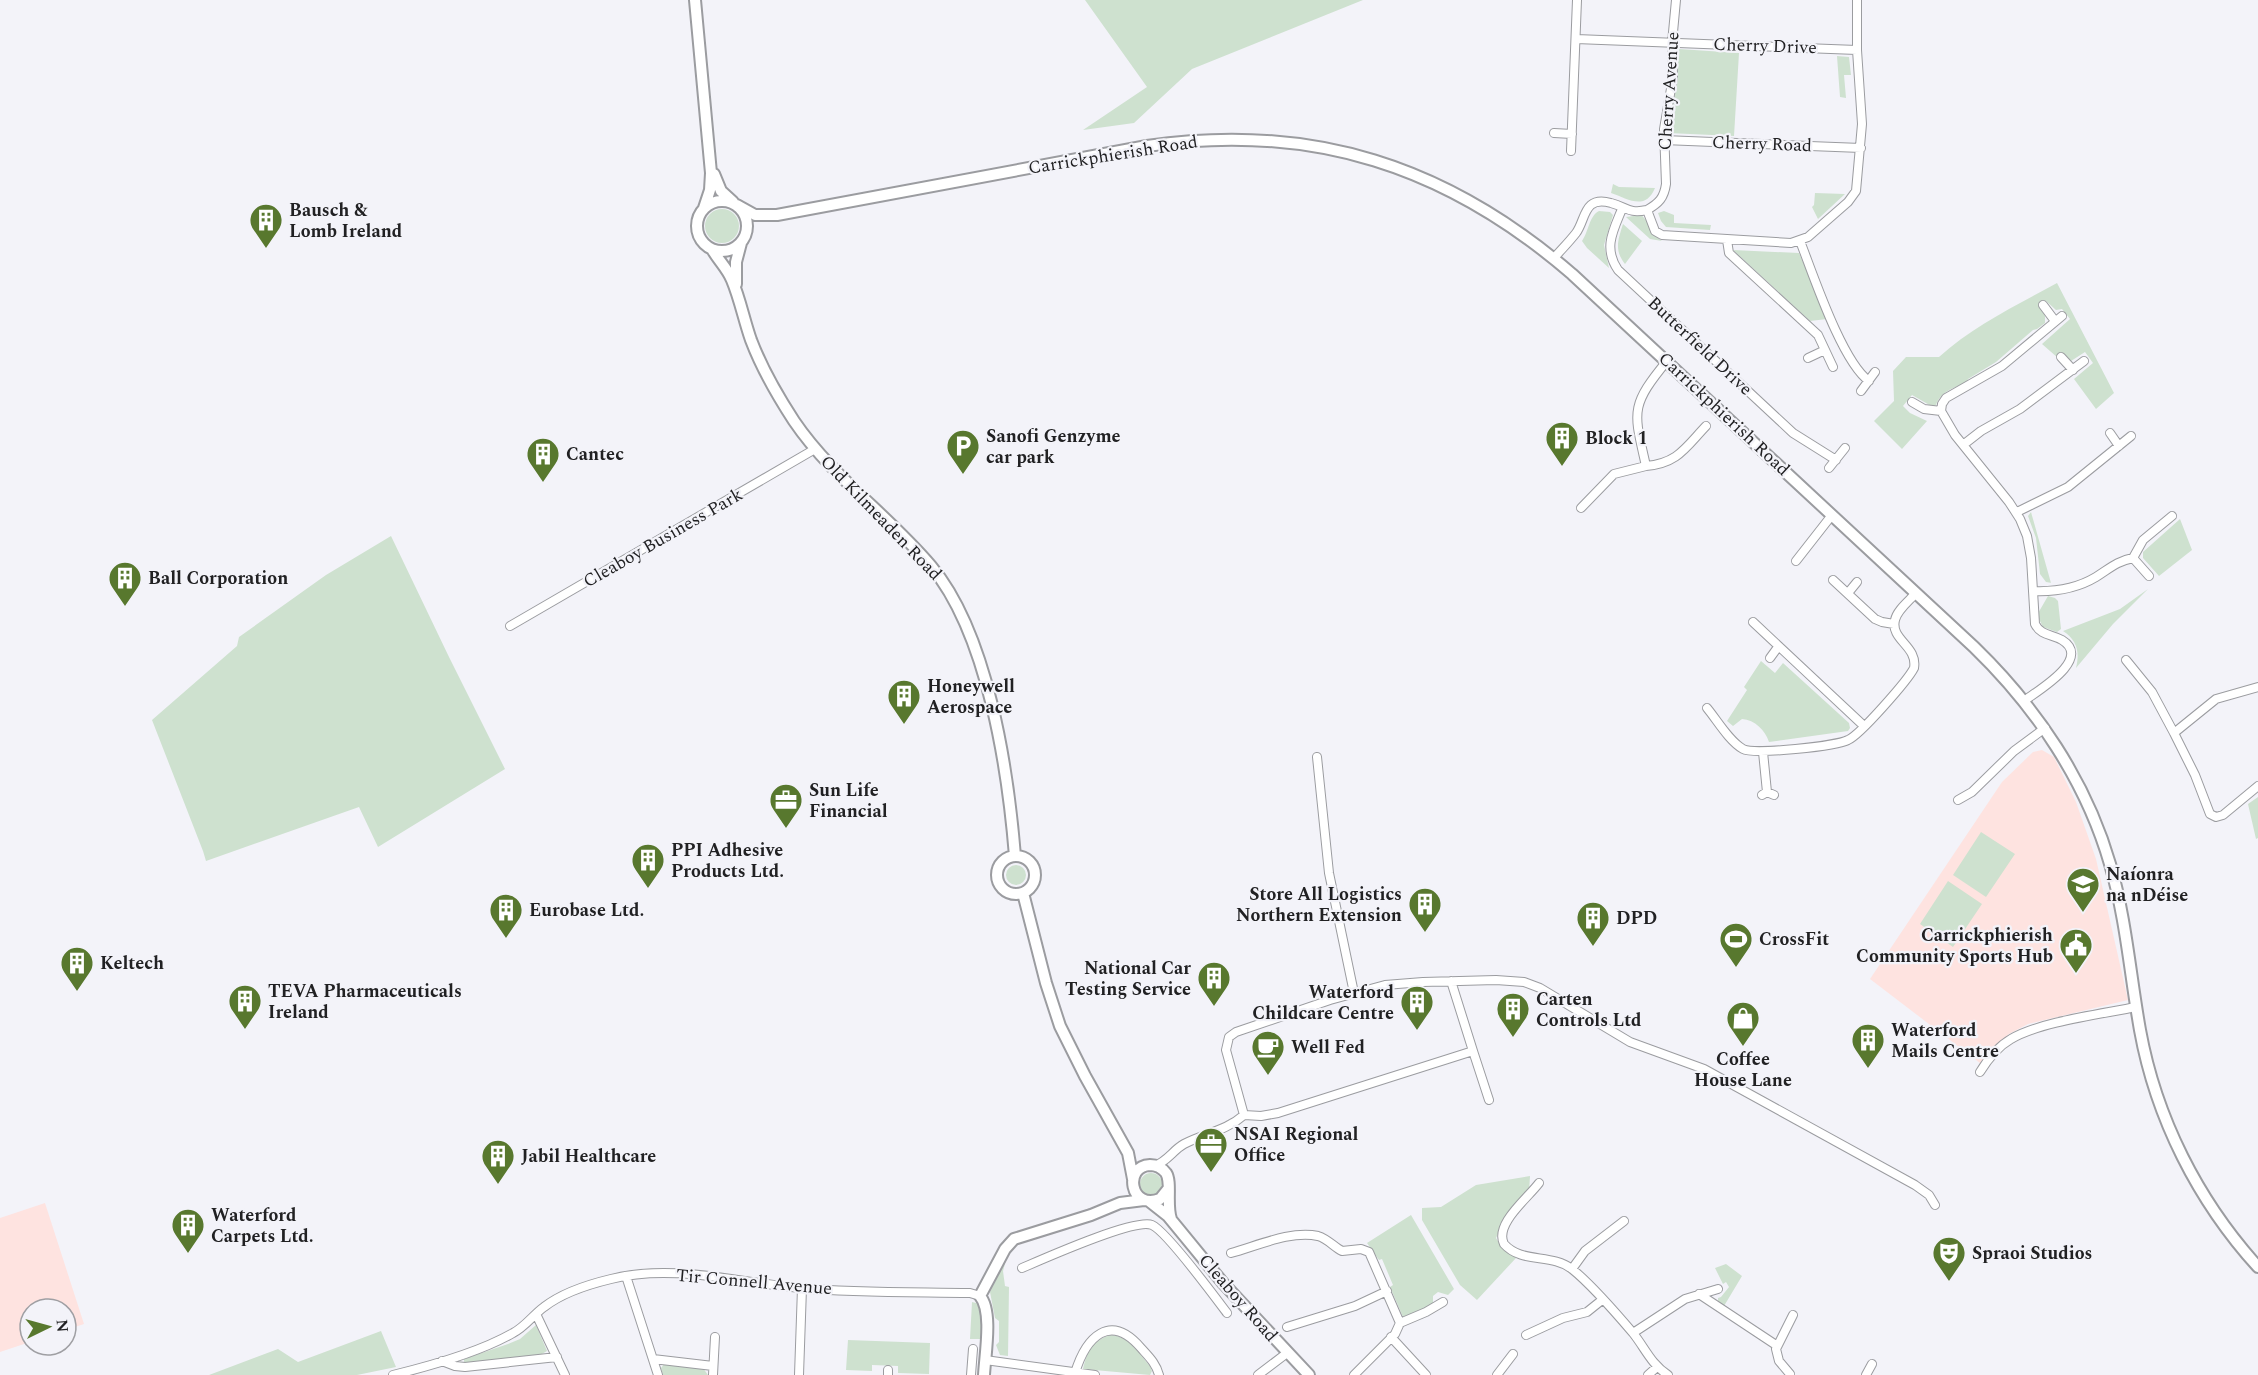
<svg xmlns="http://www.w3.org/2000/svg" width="2258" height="1375" font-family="Spectral,serif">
	<rect width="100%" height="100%" fill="#f3f3f9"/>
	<path fill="#fee3e0" d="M2042 750 2054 757 2076 802 2096 859 2128 1000 2028 1024 2009 1034 1980 1063 1870 979 2002 782 2033 752Z
		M45 1203 84 1324 66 1330V1309H30V1342L0 1352V1218Z"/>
	<path fill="#cee1cf" d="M1085 0H1363L1192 69 1134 123 1083 130 1147 87Z
		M1679 49 1739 53 1734 136 1668 133 1676 88Z
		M1837 56 1849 57 1851 75H1844L1846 98 1840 97Z
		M1613 184 1619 187 1655 188C1645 212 1627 198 1611 193Z
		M1815 193 1845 194 1818 219 1812 207 1814 205Z
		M705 226a17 17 0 1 1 34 0a17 17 0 1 1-34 0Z
		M1599 211 1610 212 1613 215 1604 245 1609 268 1587 248 1582 241C1589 231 1589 216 1599 211Z
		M1664 211 1674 215V223L1711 225 1710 230 1666 227 1661 221 1658 213Z
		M1641 215C1650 222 1648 231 1662 241L1650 239 1626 217Z
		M1623 224 1642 241 1625 264C1614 250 1618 240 1623 224Z
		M1733 250 1799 253 1827 319 1810 321Z
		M2057 283 2114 393 2096 409 2074 379 2093 363 2085 352 2071 361 2063 353 2058 358 2042 344 2070 319 2062 309 2056 310 2046 301 2039 306 2045 316V323L2037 329 2033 330 1996 362 1968 379 1967 382C1954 388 1941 391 1936 405L1933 407 1912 395 1903 406 1910 413 1927 421 1902 449 1874 421 1894 401 1893 371 1906 357H1939C1973 326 2017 305 2057 283Z
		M2031 512 2051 583H2052L2046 582 2040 574 2036 538 2028 516Z
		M2180 519 2192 550 2159 576 2143 558V552Z
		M391 536 449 657 505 769 378 847 359 807 206 861 203 851 152 720 237 646 239 637 326 575Z
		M2148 589 2113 624 2076 668C2080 652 2077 640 2063 631L2120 609Z
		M2048 596 2055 598 2058 601 2061 629 2057 632 2043 627 2037 615Z
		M1761 661 1775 673 1783 663 1849 723 1850 728 1848 731 1769 742C1765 730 1755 720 1742 719L1733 726 1727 721 1747 690 1744 687Z
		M2258 797V838L2256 839 2248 804Z
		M1981 832 2015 854 1986 897 1953 875Z
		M1006 875a10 10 0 1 1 20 0a10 10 0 1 1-20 0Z
		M1948 881 1982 904 1953 947 1920 924Z
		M1140 1184a11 11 0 1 1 22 0a11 11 0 1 1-22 0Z
		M1530 1176 1529 1192 1508 1212 1496 1238 1502 1248 1516 1258 1477 1300 1460 1285 1422 1220V1208L1441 1207 1476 1185Z
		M1411 1215 1454 1289 1448 1295 1438 1292 1433 1296V1305L1403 1317 1390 1287 1393 1285 1382 1259 1379 1260 1367 1243Z
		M1006 1260 1003 1271 1005 1286 1009 1287 1008 1356 1000 1355 996 1345 999 1342V1321L995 1318 990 1292Z
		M1726 1264 1742 1276 1724 1306 1718 1302V1298L1721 1297 1729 1287 1726 1282 1723 1284 1715 1268Z
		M972 1302 980 1304 983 1311 982 1339H970Z
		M536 1325 547 1351 540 1355 464 1363V1359L508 1344 520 1339Z
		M381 1331 396 1367 357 1375H209L278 1349 298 1362Z
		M1110 1335C1129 1336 1138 1352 1150 1366L1152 1371 1150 1375 1083 1369C1087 1352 1092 1341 1110 1335Z
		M848 1340 930 1343 929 1374 898 1373V1366L872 1365V1371L846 1370Z
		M665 1363 703 1368 708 1375H663L661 1368Z"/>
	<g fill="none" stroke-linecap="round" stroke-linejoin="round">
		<defs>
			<path id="street" d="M1576 39 1857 50
				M1554 133 1572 134
				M1664 140 1861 148
				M1571 151 1577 0
				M1622 209C1613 231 1603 248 1618 270L1793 433 1836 460
				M1647 210C1659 203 1664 198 1666 184L1664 129 1673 77 1672 43 1676 0
				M1727 240 1729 253 1818 335 1833 367
				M1800 241C1813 274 1842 362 1869 381
				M1554 258C1561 250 1569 242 1576 233 1586 220 1583 195 1611 203 1627 207 1628 214 1647 210L1655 231 1662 235 1791 243 1808 237 1848 202 1856 191 1862 124 1857 50V0
				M2043 305 2055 321
				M2061 357 2073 370
				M1808 358 1825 350
				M1861 391 1875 372
				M1912 402 1924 409 1941 411 1955 435 2009 502 2020 519 2027 536 2031 558 2035 624C2041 636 2052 634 2062 640 2093 659 2037 691 2024 701
				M1941 411 1942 404 1946 398 2002 366 2062 316
				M2110 433 2119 446
				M1963 445 1981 431 2020 409 2084 361
				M1646 466C1678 463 1685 448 1706 426
				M1829 468 1845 448
				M1581 508 1614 474 1646 466C1634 412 1629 407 1667 361
				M2017 512 2068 487 2131 436
				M2133 558 2149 576
				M1796 561 1832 515
				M1833 580 1875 619 1882 622 1894 624
				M2033 591C2056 592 2076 589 2096 577 2109 569 2117 561 2133 558L2143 540 2172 516
				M1848 593 1857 582
				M1753 622 1864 726
				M510 626 815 449
				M1770 658 1778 647
				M2126 660 2152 692 2174 733
				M2258 687 2216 699 2174 733 2195 775 2210 814 2216 817 2223 815 2258 786
				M1707 708C1717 720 1729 741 1743 749 1754 755 1837 746 1848 740 1860 735 1908 680 1914 668 1918 646 1890 640 1895 620 1897 610 1909 601 1916 593
				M1763 752 1767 792
				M1317 757 1329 873 1354 993
				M1762 795 1767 792 1774 795
				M1958 800 1972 792 2014 751 2045 728
				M1473 1051 1489 1100
				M1980 1072C1988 1059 1997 1047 2011 1039 2039 1022 2102 1014 2136 1007
				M1244 1115 1261 1116 1278 1113 1473 1051 1451 981
				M1154 1166C1167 1162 1173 1150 1184 1144 1205 1133 1226 1131 1244 1115L1226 1050 1229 1037 1236 1032 1330 1000 1385 985 1423 982 1496 980 1524 982 1540 988 1630 1042 1704 1069 1915 1185 1929 1195 1935 1205
				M1539 1183C1528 1198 1494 1224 1504 1244 1522 1264 1551 1253 1572 1269 1592 1285 1616 1313 1633 1333 1645 1348 1651 1364 1668 1375
				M1231 1253C1257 1246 1291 1230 1318 1236 1328 1239 1334 1247 1342 1251L1361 1249 1369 1252 1400 1323 1395 1334 1354 1375
				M1022 1268C1043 1259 1135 1218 1152 1225 1166 1231 1215 1297 1227 1313
				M1572 1269 1585 1251 1624 1221
				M626 1276 658 1375
				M1699 1294 1776 1345
				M536 1314 565 1375
				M1400 1323 1426 1312 1443 1302
				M1287 1327 1355 1306 1387 1291
				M1633 1333 1685 1299 1718 1289
				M1526 1335 1563 1318 1587 1312 1602 1300
				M1391 1337 1426 1375
				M653 1359 713 1366
				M985 1360 1095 1375
				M442 1361 455 1366 465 1367 557 1357
				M1075 1373C1086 1337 1110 1312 1141 1348 1148 1356 1156 1363 1159 1375
				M1790 1374 1779 1361 1776 1349 1793 1315
				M393 1375C430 1366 480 1352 513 1333 525 1327 533 1315 544 1307 562 1293 590 1284 611 1279 673 1263 739 1283 801 1288 857 1293 914 1292 970 1293L980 1296
				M713 1375 715 1337
				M799 1375 802 1288
				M888 1375V1370
				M971 1375 973 1349
				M1258 1375 1287 1353
				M1497 1375 1513 1354
				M1648 1375 1657 1367
				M1866 1375 1872 1364"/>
			<path id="secondary" d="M695 0 711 173 710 190 704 208
				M714 174 721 191 733 202
				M697 226a25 25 0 1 1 50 0a25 25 0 1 1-50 0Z
				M737 205 755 215H777L1147 146C1312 122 1447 166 1572 274L1974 647C2036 707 2086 781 2110 864 2126 918 2130 974 2140 1030 2156 1118 2198 1201 2258 1267
				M712 249C718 260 727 268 732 280 740 299 744 320 751 340 762 369 777 395 794 421 832 477 888 515 931 566 988 634 1008 770 1015 856
				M736 284V262L741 243
				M997 875a19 19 0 1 1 38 0a19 19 0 1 1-38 0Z
				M1023 893 1046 983 1060 1026 1085 1076 1128 1153 1133 1179
				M1168 1189 1160 1199C1130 1211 1123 1166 1150 1165 1156 1165 1162 1168 1166 1173 1172 1182 1166 1205 1171 1219
				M1149 1201 1168 1216 1223 1283 1309 1375
				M984 1375C985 1355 993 1311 980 1296L1005 1249 1014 1239 1091 1215 1120 1203 1144 1200"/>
		</defs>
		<use href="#street" stroke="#9b9ca0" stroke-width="10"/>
		<use href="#secondary" stroke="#9b9ca0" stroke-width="14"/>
		<use href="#street" stroke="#fff" stroke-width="8"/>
		<use href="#secondary" stroke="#fff" stroke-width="10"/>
	</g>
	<defs>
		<symbol id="building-pin" viewBox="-11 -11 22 30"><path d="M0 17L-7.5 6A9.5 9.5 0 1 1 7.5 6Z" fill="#58782e" stroke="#f3f3f9"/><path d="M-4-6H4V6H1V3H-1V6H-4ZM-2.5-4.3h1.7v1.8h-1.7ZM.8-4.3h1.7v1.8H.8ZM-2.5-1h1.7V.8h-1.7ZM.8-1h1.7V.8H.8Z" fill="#fff"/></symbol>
		<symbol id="parking-pin" viewBox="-11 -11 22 30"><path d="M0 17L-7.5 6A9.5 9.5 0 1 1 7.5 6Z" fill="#58782e" stroke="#f3f3f9"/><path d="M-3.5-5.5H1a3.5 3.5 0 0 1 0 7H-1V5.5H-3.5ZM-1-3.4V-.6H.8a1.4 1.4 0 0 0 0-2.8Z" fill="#fff"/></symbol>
		<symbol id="office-pin" viewBox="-11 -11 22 30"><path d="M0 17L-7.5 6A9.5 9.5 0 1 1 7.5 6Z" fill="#58782e" stroke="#f3f3f9"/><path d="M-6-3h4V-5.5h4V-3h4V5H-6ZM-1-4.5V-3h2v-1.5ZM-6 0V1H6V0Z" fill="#fff"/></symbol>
		<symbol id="school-pin" viewBox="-11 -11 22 30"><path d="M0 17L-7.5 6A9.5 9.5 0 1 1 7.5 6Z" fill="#58782e" stroke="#f3f3f9"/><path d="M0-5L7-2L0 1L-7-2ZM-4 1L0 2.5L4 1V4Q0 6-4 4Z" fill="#fff"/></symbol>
		<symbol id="stadium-pin" viewBox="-11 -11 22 30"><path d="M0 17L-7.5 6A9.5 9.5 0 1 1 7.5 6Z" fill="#58782e" stroke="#f3f3f9"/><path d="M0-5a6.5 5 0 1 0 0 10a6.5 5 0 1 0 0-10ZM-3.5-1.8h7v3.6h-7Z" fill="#fff"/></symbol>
		<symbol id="civic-pin" viewBox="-11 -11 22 30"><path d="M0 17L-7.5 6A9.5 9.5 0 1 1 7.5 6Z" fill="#58782e" stroke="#f3f3f9"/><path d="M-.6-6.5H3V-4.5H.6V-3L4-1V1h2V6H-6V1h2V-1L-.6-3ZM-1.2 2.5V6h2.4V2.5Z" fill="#fff"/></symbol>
		<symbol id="shop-pin" viewBox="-11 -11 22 30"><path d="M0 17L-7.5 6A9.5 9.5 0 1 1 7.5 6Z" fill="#58782e" stroke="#f3f3f9"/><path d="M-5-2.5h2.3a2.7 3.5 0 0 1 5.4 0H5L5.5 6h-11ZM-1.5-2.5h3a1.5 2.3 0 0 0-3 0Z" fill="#fff"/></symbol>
		<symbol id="cafe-pin" viewBox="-11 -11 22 30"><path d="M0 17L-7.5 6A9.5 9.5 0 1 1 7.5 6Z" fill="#58782e" stroke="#f3f3f9"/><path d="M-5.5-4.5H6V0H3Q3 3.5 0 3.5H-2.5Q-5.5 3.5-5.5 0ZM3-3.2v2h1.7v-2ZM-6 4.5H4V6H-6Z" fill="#fff"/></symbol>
		<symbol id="theatre-pin" viewBox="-11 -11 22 30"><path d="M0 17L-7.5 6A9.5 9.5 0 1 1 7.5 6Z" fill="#58782e" stroke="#f3f3f9"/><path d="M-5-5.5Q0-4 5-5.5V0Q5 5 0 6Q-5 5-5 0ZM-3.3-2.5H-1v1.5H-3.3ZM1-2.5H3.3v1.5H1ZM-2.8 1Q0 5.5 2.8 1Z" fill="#fff"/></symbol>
	</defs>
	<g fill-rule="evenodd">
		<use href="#building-pin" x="247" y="201" width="38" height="52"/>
		<use href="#building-pin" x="1543" y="419" width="38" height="52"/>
		<use href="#parking-pin" x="944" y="427" width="38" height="52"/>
		<use href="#building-pin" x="524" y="435" width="38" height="52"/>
		<use href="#building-pin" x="106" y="559" width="38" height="52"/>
		<use href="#building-pin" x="885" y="677" width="38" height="52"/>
		<use href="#office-pin" x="767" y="781" width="38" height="52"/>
		<use href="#building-pin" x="629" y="841" width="38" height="52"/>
		<use href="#school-pin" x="2064" y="865" width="38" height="52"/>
		<use href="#building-pin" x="1406" y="885" width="38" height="52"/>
		<use href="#building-pin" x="487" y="891" width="38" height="52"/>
		<use href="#building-pin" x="1574" y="899" width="38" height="52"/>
		<use href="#stadium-pin" x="1717" y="920" width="38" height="52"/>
		<use href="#civic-pin" x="2057" y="926" width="38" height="52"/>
		<use href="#building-pin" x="58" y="944" width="38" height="52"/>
		<use href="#building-pin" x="1195" y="959" width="38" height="52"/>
		<use href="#building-pin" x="226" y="982" width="38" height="52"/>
		<use href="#building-pin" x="1398" y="983" width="38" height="52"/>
		<use href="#building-pin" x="1494" y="990" width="38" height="52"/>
		<use href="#shop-pin" x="1724" y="999" width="38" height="52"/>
		<use href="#building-pin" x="1849" y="1021" width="38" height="52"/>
		<use href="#cafe-pin" x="1249" y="1028" width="38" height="52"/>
		<use href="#office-pin" x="1192" y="1125" width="38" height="52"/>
		<use href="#building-pin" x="479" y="1137" width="38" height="52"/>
		<use href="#building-pin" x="169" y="1206" width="38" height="52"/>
		<use href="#theatre-pin" x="1930" y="1234" width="38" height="52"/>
	</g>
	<g text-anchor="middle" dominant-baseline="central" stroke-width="4.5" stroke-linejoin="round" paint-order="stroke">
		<g font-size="18" fill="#212123" stroke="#f3f3f9">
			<text transform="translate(1765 46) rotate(2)">Cherry Drive</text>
			<text transform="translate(1669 91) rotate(-86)">Cherry Avenue</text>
			<text transform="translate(1762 144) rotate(2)">Cherry Road</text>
			<text transform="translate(1113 155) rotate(-9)">Carrickphierish Road</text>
			<text transform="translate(1700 346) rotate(43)">Butterfield Drive</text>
			<text transform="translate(1724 414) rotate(43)">Carrickphierish Road</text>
			<text transform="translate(881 518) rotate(46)">Old Kilmeaden Road</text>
			<text transform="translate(663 538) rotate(-30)">Cleaboy Business Park</text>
			<text transform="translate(754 1282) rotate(5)">Tir Connell Avenue</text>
			<text transform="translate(1238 1298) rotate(49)">Cleaboy Road</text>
		</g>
		<g font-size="18" font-weight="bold" fill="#212123" stroke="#f3f3f9" text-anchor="start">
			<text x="289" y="210">Bausch &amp;<tspan x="289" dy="21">Lomb Ireland</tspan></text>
			<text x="986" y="436">Sanofi Genzyme<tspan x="986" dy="21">car park</tspan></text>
			<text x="1585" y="438">Block 1</text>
			<text x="566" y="454">Cantec</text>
			<text x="148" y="578">Ball Corporation</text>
			<text x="927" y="686">Honeywell<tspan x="927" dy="21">Aerospace</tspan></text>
			<text x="809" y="790">Sun Life<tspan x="809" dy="21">Financial</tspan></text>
			<text x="671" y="850">PPI Adhesive<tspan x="671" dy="21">Products Ltd.</tspan></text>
			<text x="2106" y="874">Naíonra<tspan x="2106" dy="21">na nDéise</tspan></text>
			<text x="1402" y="894" text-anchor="end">Store All Logistics<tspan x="1402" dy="21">Northern Extension</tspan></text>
			<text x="529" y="910">Eurobase Ltd.</text>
			<text x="1616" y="918">DPD</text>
			<text x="2053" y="935" text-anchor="end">Carrickphierish<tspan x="2053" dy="21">Community Sports Hub</tspan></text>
			<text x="1759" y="939">CrossFit</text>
			<text x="100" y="963">Keltech</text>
			<text x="1191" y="968" text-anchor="end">National Car<tspan x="1191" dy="21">Testing Service</tspan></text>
			<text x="268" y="991">TEVA Pharmaceuticals<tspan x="268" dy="21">Ireland</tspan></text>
			<text x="1394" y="992" text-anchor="end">Waterford<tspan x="1394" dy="21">Childcare Centre</tspan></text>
			<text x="1536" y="999">Carten<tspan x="1536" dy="21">Controls Ltd</tspan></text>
			<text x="1891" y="1030">Waterford<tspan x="1891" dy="21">Mails Centre</tspan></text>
			<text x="1291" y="1047">Well Fed</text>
			<text x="1743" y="1059" text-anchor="middle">Coffee<tspan x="1743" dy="21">House Lane</tspan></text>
			<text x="1234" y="1134">NSAI Regional<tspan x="1234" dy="21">Office</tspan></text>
			<text x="521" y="1156">Jabil Healthcare</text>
			<text x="211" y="1215">Waterford<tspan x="211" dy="21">Carpets Ltd.</tspan></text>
			<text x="1972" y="1253">Spraoi Studios</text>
		</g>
	</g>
	<g transform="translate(48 1327) rotate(85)"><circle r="28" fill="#f3f3f9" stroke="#9f9fa3" stroke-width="1.5"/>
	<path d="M0-4.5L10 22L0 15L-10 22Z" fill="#58782e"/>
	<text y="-9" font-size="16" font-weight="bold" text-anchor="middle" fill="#212123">N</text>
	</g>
</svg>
